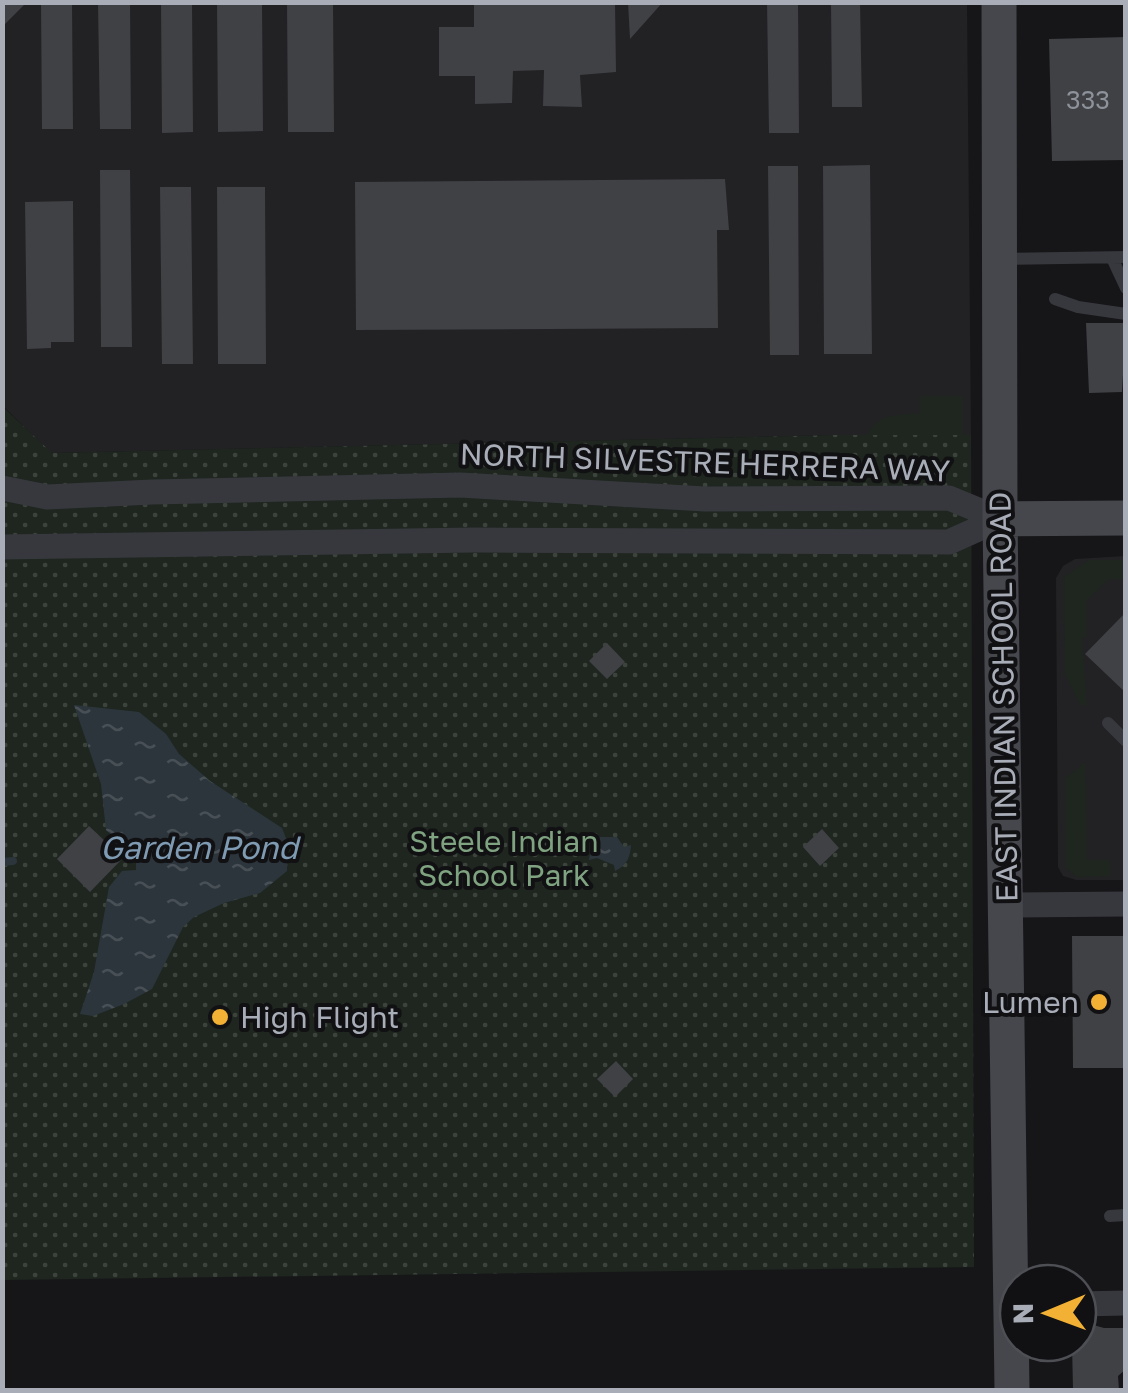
<svg xmlns="http://www.w3.org/2000/svg" width="1128" height="1393" font-family="'Golos Text',sans-serif">
	<defs>
		<pattern id="park-dots" width="8" height="8" patternUnits="userSpaceOnUse" patternTransform="scale(2.5)"><rect width="8" height="8" fill="#1e261f"/><path d="M2 2h.1M6 6h.1" fill="none" stroke="#3c433d" stroke-width="1.8" stroke-linecap="round"/></pattern>
		<pattern id="water-ripples" width="26" height="14" patternUnits="userSpaceOnUse" patternTransform="scale(2.5)"><rect width="26" height="14" fill="#2c353c"/><path d="M2 4q2-2 4 0t4 0M15 11q2-2 4 0t4 0" fill="none" stroke="#485056"/></pattern>
	</defs>
	<rect width="100%" height="100%" fill="#161618"/>
	<path fill="#222225" d="M2 3H967L971 435H835L51 453 3 406Z
		M1125 556V880H1076L1063 876 1058 867 1056 578 1063 566 1075 559Z"/>
	<path fill="#1e261f" d="M920 396H963V442L864 441C874 415 894 414 920 414Z
		M1089 560H1125V579H1109L1086 601V637H1082L1087 705H1080L1065 674 1064 577Z
		M1085 762 1087 860H1110L1111 876 1077 877 1066 868V778Z"/>
	<path fill="url(#park-dots)" d="M2 406 52 453 835 435H971L974 1267 3 1280Z"/>
	<path fill="url(#water-ripples)" d="M74 705 139 712 166 734 179 754 210 781 282 828 287 841V871L260 893 224 903 194 917 183 927 152 989 124 1004 93 1016 80 1014 94 972 109 887 122 871 136 870V847H124L106 830 101 784Z
		M600 837H617L624 847 631 845C630 858 627 865 615 871L614 865 597 858 589 860 591 848Z"/>
	<g fill="none" stroke-linecap="round" stroke-linejoin="round">
		<path stroke="#2c353c" stroke-width="8" d="M2 862 13 861"/>
	</g>
	<path fill="#404145" d="M2 2H27L2 27Z
		M41 2H72L73 129H42Z
		M98 2H130L131 129H100Z
		M161 2H192L193 132 162 133Z
		M217 2H262L263 131 218 132Z
		M287 2H333L334 132H288Z
		M474 2H615L616 72 580 75 582 107 543 106 544 70 513 71 512 103 475 104V76H439V27H474Z
		M628 2H663L630 39Z
		M767 2H798L799 133H769Z
		M831 2H860L862 107H832Z
		M1126 37V160L1052 161 1049 39Z
		M870 165 872 354H824L823 166Z
		M768 166H798L799 355H770Z
		M100 170H130L132 347H101Z
		M725 179 729 230H717L718 328 356 330 355 182Z
		M160 187H191L193 364H162Z
		M217 187H265L266 364H218Z
		M73 201 74 342H51V348L27 349 25 202Z
		M1086 323H1126L1122 392 1089 393Z
		M1126 612V693L1085 654Z
		M607 643 625 662 607 679 589 661Z
		M89 826 123 858 90 892 57 859Z
		M822 829 839 848 820 866 803 847Z
		M1072 936H1126V1068H1073Z
		M616 1061 633 1079 615 1097 597 1079Z
		M1090 1324 1104 1328H1126V1369L1118 1376 1119 1390H1073L1072 1343H1078V1327Z"/>
	<g fill="none" stroke-linecap="round" stroke-linejoin="round">
		<path stroke="#37383d" stroke-width="12" d="M1112 258 1126 288
			M1003 259 1126 257
			M1055 299 1078 307 1126 314
			M1108 723 1126 741
			M1110 1216 1126 1215"/>
		<path stroke="#37383d" stroke-width="25" d="M2 488 47 497 152 492 460 485 705 499 949 498 1000 519
			M2 547 474 540 949 542 1000 519
			M1006 905 1126 904
			M1078 1304 1126 1303"/>
		<path stroke="#45474d" stroke-width="35" d="M999 2 1000 519 1012 1390
			M1000 519 1126 518"/>
	</g>
	<g fill="#f2b134" stroke="#111113" stroke-width="4">
		<circle cx="1099" cy="1002" r="10"/>
		<circle cx="220" cy="1017" r="10"/>
	</g>
	<g text-anchor="middle" dominant-baseline="central" stroke-width="8" stroke-linejoin="round" paint-order="stroke">
		<g font-size="25" fill="#8e929b">
			<text x="1088" y="99">333</text>
		</g>
		<g font-size="30" fill="#a8adb8" stroke="#111113">
			<text transform="translate(705 462) rotate(2)">NORTH SILVESTRE HERRERA WAY</text>
			<text transform="translate(1003 697) rotate(-91)">EAST INDIAN SCHOOL ROAD</text>
		</g>
		<g font-size="30" fill="#7fa381" stroke="#111113">
			<text x="504" y="841">Steele Indian<tspan x="504" dy="34">School Park</tspan></text>
		</g>
		<g font-size="30" fill="#a8adb8" stroke="#111113" text-anchor="end">
			<text x="1079" y="1002">Lumen</text>
			<text x="240" y="1017" text-anchor="start">High Flight</text>
		</g>
		<g font-size="32" font-style="italic" fill="#7f9bb3" stroke="#111113">
			<text x="199" y="847">Garden Pond</text>
		</g>
	</g>
	<rect width="1128" height="1393" fill="none" stroke="#a8adb8" stroke-width="10"/>
	<g transform="translate(1048 1313) rotate(269)"><circle r="48" fill="#111113" stroke="#4d4f55" stroke-width="2.5"/>
	<path d="M0-8L18 38L0 25L-18 38Z" fill="#f2b134"/>
	<text y="-15" font-size="28" font-weight="bold" text-anchor="middle" fill="#a8adb8">N</text>
	</g>
</svg>
